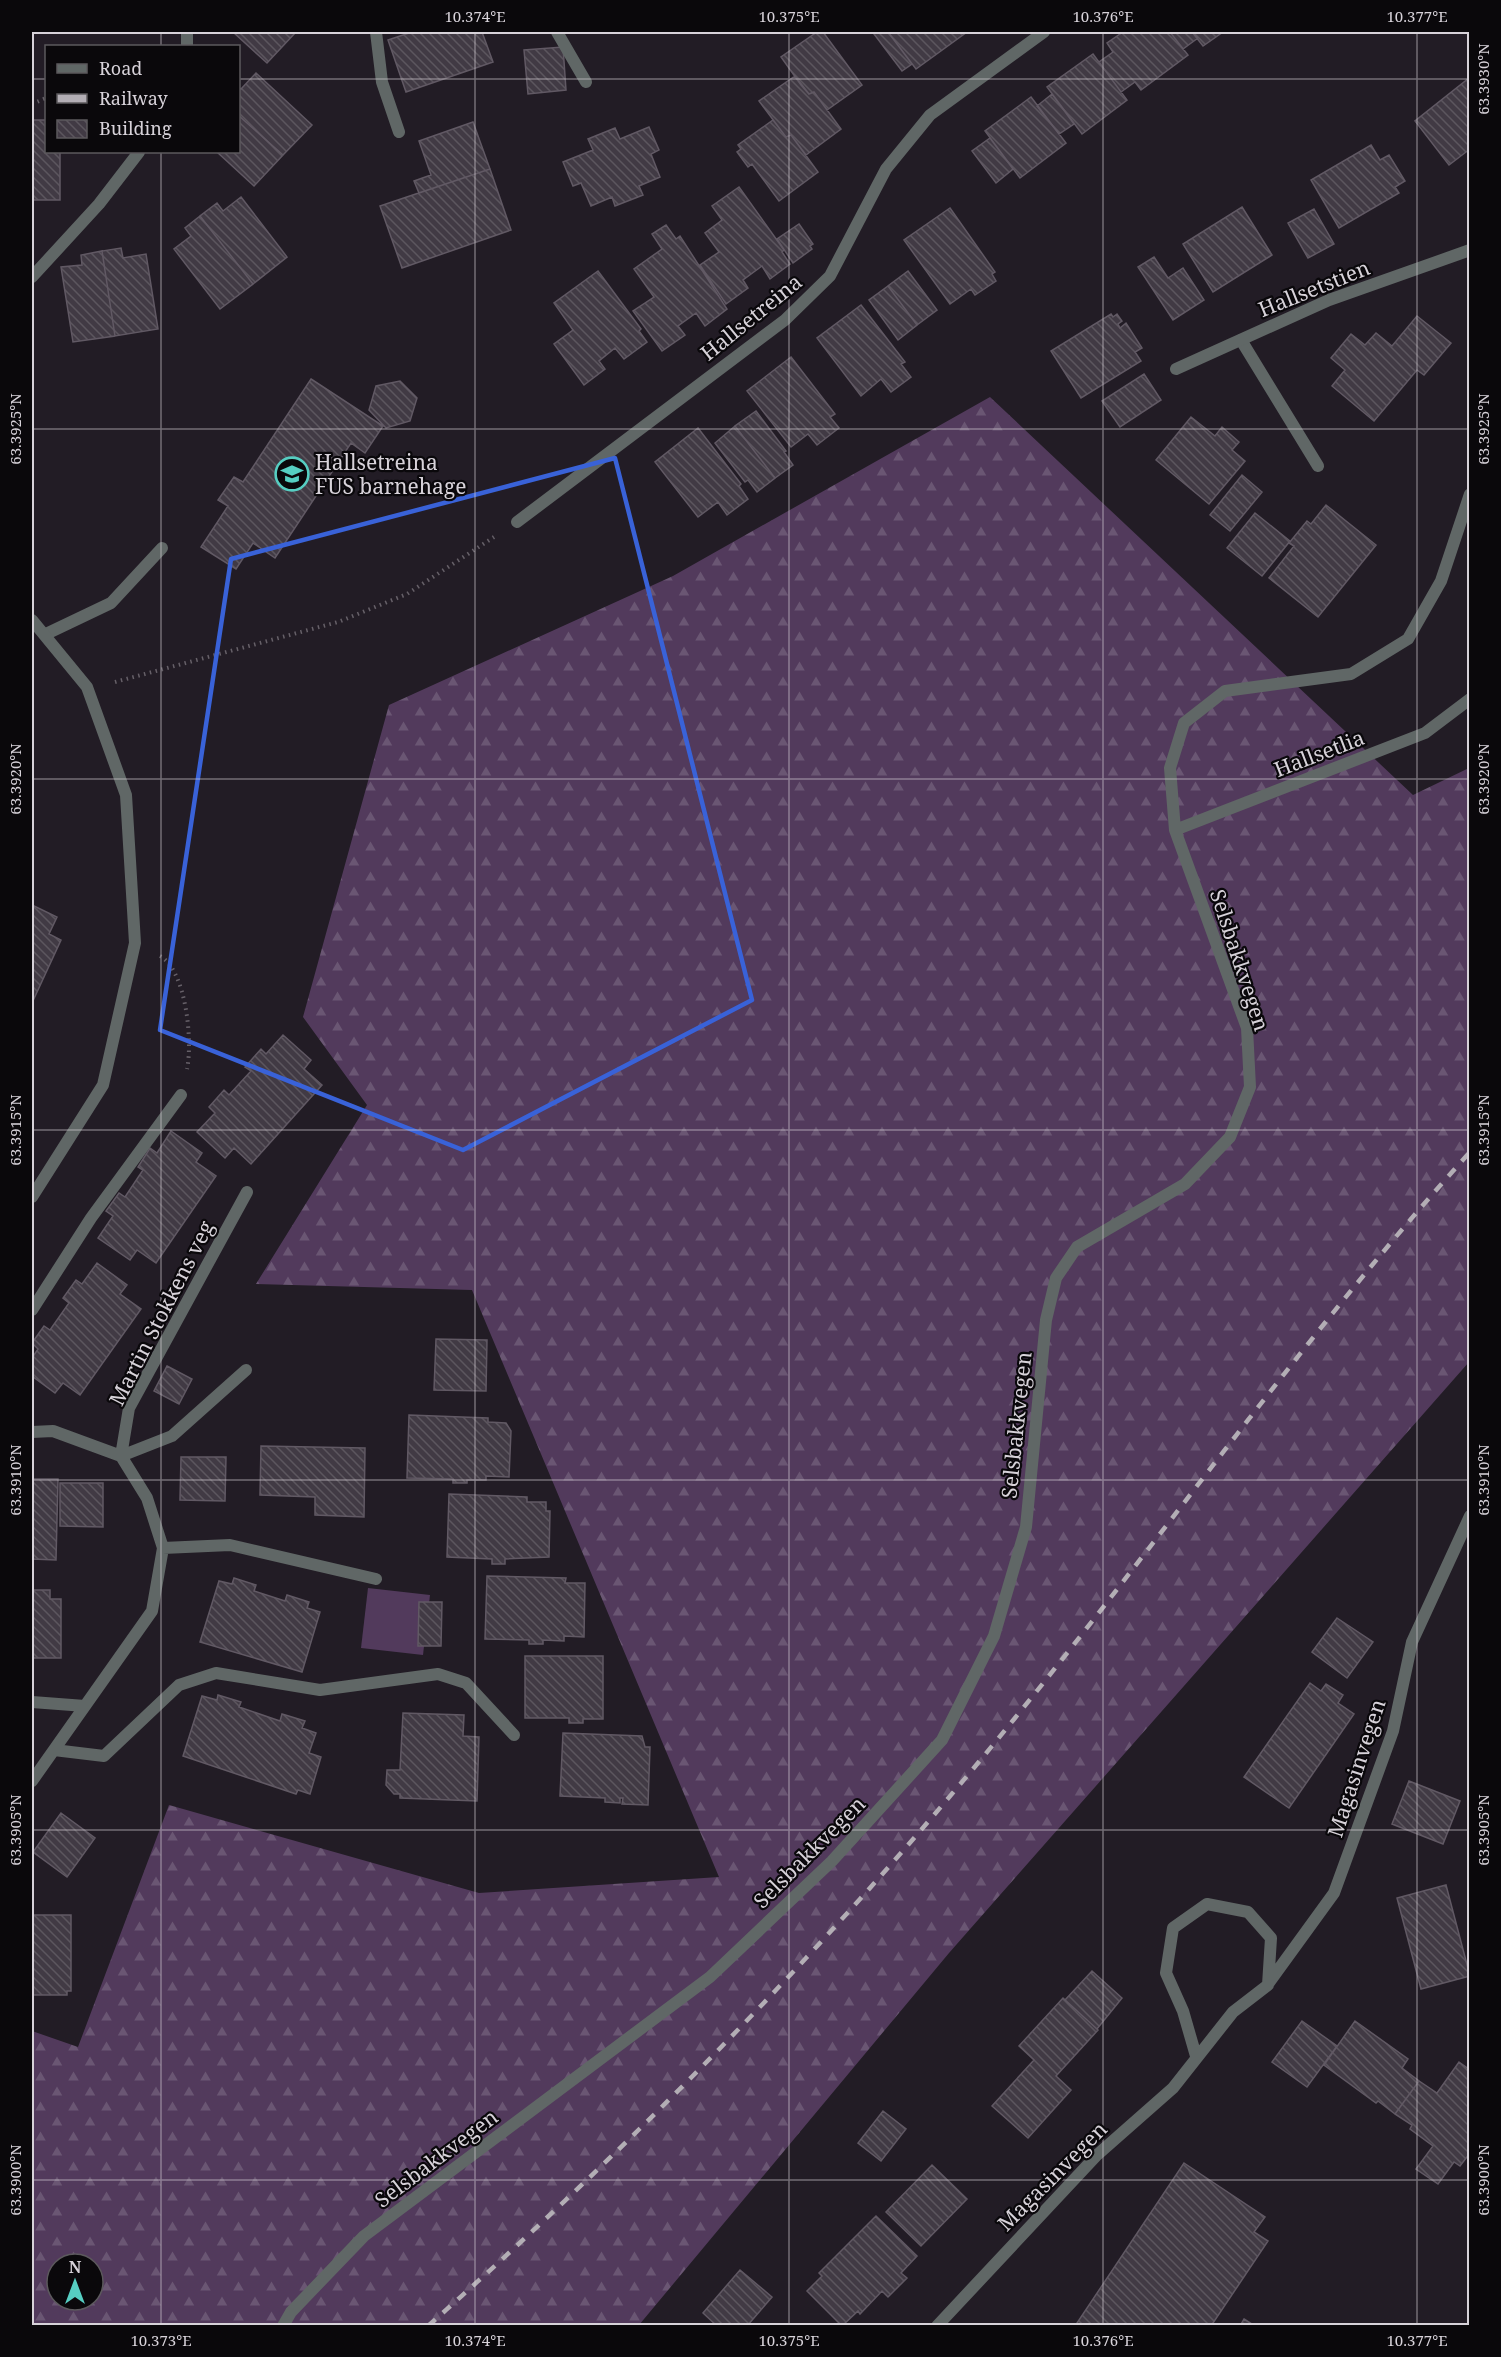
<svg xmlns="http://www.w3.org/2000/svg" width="1501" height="2357" font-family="'Noto Serif',serif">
	<defs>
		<pattern id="forest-firs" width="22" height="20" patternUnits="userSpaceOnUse" patternTransform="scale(1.5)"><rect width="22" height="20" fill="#523a5c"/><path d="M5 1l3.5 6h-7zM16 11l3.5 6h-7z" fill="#6a5673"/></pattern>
		<pattern id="building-back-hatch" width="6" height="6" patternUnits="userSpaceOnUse" patternTransform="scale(1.5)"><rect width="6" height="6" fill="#413a44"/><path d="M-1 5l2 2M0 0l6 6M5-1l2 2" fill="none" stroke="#5c565e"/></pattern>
	</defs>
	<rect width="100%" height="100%" fill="#221c25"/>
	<path fill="#523a5c" d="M368 1588 430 1595 423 1655 361 1648Z"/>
	<path fill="url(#forest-firs)" fill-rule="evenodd" d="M990 397 1413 795 1469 768V1362L949 1953 639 2325H32V2031L78 2047 169 1805 479 1893 719 1877 472 1290 256 1284 367 1105 303 1017 389 705 673 576ZM57 2264H93V2300H57Z"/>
	<path fill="url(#building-back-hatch)" stroke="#615964" stroke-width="1.5" d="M233 32H296L267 63Z
		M412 32H482L493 62 406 92 388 40Z
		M817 32H823L862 85 827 110 814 92 809 94 801 85 781 57Z
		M878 32H888L912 64 902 71 874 34Z
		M888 32H967L916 69Z
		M1123 32H1170L1188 55 1141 90 1135 82 1121 92 1099 62 1113 52 1107 43Z
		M1170 32H1192L1198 38 1183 49Z
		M1192 32H1223L1203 46Z
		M563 47 566 90 528 94 524 50Z
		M1093 54 1127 100 1082 134 1047 87Z
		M256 73 312 125 283 155 238 115V87L241 89Z
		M795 76 809 94 814 92 841 129 806 155 791 135 786 137 759 101Z
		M1469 78 1470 149 1449 165 1415 121Z
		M1052 94 1074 124 1059 134 1037 106Z
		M1031 97 1066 143 1020 178 985 131Z
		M238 115 283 155 254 186 217 152H238Z
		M32 120H46V152H60V200H32Z
		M773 120 786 137 791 135 818 172 779 201 752 164 748 167 737 152 741 149 738 145Z
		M473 122 490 169 419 193 414 181 431 175 419 141Z
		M649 127 659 150 651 154 660 177 639 186 643 195 615 206 612 197 591 206 581 183 573 186 563 162 593 150 588 139 615 128 620 139Z
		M990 138 1013 169 996 183 972 151Z
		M1371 145 1380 160 1389 155 1405 181 1395 187 1399 193 1339 228 1311 180Z
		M490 169 511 230 402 268 380 206Z
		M739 187 784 250 782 252 790 264 770 279 762 266 743 280 748 288 726 304 700 265 719 252 705 233 722 220 712 206Z
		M241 197 287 257 253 284 200 216 217 203 223 211Z
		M1242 207 1272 255 1213 292 1183 244Z
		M950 208 995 272 992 274 996 281 975 295 971 289 950 304 904 240Z
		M1314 209 1334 244 1308 258 1288 223Z
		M200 216 253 284 220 309 174 249 191 236 185 228Z
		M799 224 813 244 810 246 812 249 793 263 777 239Z
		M666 225 676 239 680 236 727 309 705 326 696 313 678 326 685 335 662 351 633 311 654 297 634 269 662 249 652 234Z
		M121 248 123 258 146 254 158 329 115 336 102 251Z
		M102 251 115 336 73 342 61 267 82 265 81 255Z
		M1154 257 1168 278 1183 268 1204 300 1173 320 1138 267Z
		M598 271 641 329 639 331 647 342 624 359 615 348 599 361 605 369 584 385 554 344 573 330 554 303Z
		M908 271 937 310 917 325 888 286Z
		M888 286 917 325 898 340 869 300Z
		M861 305 905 362 901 364 911 377 891 392 881 379 861 396 817 338Z
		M1111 314 1113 317 1117 314 1122 321 1118 324 1120 328 1126 323 1142 348 1135 352 1141 361 1081 398 1051 351Z
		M1417 316 1451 343 1424 375 1417 370 1374 421 1332 386 1345 370 1331 358 1351 334 1365 345 1376 333 1392 346Z
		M791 357 835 414 830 417 839 428 817 445 808 434 791 447 747 391Z
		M1144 374 1161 400 1120 427 1102 401Z
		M311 379 383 426 365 453 351 443 275 558 253 543 236 569 201 547 228 506 218 500 234 477 243 482Z
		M400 381 417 398 410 421 386 428 369 410 376 386Z
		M756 411 786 451 784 452 793 465 775 478 735 426Z
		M1191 417 1215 436 1222 427 1239 442 1232 450 1245 461 1209 504 1156 460Z
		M735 426 775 478 757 492 748 480 745 482 715 443Z
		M698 428 741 484 739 486 748 499 727 515 718 502 698 517 655 462Z
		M1242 475 1262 492 1230 531 1210 515Z
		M1326 505 1376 545 1318 617 1269 578 1294 546 1289 543 1307 521 1311 524Z
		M1255 513 1290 541 1262 576 1227 548Z
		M32 905 57 917 49 934 61 940 32 1003Z
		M283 1035 311 1060 304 1069 322 1085 251 1164 234 1148 225 1158 197 1132 215 1113 209 1107 224 1090 229 1095 251 1071 245 1067 261 1049 266 1054Z
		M171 1131 202 1153 196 1162 216 1176 156 1263 137 1250 130 1260 98 1238 113 1216 106 1211 119 1193 125 1197 143 1170 138 1167 150 1148 157 1153Z
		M97 1263 127 1285 120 1294 141 1309 80 1395 63 1383 55 1393 32 1376V1358L38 1349 32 1343 44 1326 50 1330 69 1303 63 1298 76 1280 82 1284Z
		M436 1339 487 1340 486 1391 434 1390Z
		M167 1366 192 1379 179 1404 154 1391Z
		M409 1415 488 1418V1422L506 1423 511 1431 509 1477 486 1476V1480H467V1483H453V1479L407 1478Z
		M261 1446 365 1448 364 1517 315 1515V1497L260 1495Z
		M181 1457H226L225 1501 180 1500Z
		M32 1479H58L56 1560 32 1559Z
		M60 1483H103V1527L60 1526Z
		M449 1494 527 1497V1502H546V1511H550L549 1557 505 1559V1564H492V1559L447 1557Z
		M487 1576 566 1578 565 1583H585L584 1637 564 1636V1641L543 1640V1644H529V1640L485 1639Z
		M234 1578 256 1585 254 1591 285 1601 287 1595 309 1602 307 1608 320 1612 302 1672 200 1642 219 1581 232 1584Z
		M32 1590H50V1599H61V1658H32Z
		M419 1602H442L441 1646H418Z
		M1337 1618 1373 1642 1347 1678 1312 1652Z
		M525 1656H603V1719H583V1723H569V1718H525Z
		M1310 1683 1321 1691 1326 1684 1343 1695 1338 1703 1354 1714 1289 1808 1244 1777Z
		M218 1695 241 1702 239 1707 280 1721 282 1714 305 1721 302 1728 316 1733 309 1753 321 1757 310 1794 298 1790 296 1794 183 1756 202 1696 217 1700Z
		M403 1713 464 1715 463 1736 479 1737 477 1801 400 1798V1794H394L386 1785 387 1770H400Z
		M563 1733 642 1736 645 1747H650L648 1805 622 1804 623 1798H620V1803L605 1802V1798L560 1796Z
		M1409 1781 1460 1801 1443 1844 1392 1824Z
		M61 1813 95 1838 67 1877 33 1852Z
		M1446 1885 1470 1976 1421 1989 1397 1898Z
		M32 1915H71V1991H67V1995H32Z
		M1092 1971 1122 1998 1097 2029 1065 2000Z
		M1063 1998 1098 2030 1056 2076 1071 2090 1028 2138 992 2106 1034 2060 1019 2046Z
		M1302 2021 1337 2046 1307 2087 1272 2062Z
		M1355 2021 1408 2059 1402 2068 1419 2081 1395 2114 1378 2101 1376 2103 1324 2065Z
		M1459 2062 1470 2070V2153L1460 2166 1454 2162 1438 2184 1416 2169 1433 2146 1410 2129 1412 2125 1395 2114 1419 2081 1437 2093Z
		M883 2111 906 2129 881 2161 858 2143Z
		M1184 2163 1265 2217 1254 2232 1268 2241 1211 2326H1075Z
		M932 2165 967 2199 921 2246 886 2212Z
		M876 2216 917 2256 901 2273 907 2278 888 2297 882 2291 860 2314 858 2311 842 2326 807 2291 822 2276 819 2273Z
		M740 2270 772 2297 747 2326H717L703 2313Z
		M1244 2319 1255 2326H1240Z"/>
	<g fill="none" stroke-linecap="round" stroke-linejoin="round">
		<path stroke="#666068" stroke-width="4" stroke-dasharray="1.5 4.5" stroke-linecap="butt" d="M32 104 46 98
			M115 682 338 622 407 594 494 537
			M160 956C186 970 193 1041 187 1069"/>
		<path stroke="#606766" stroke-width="12" d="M187 32V46
			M376 32 382 82 399 132
			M557 32 586 82
			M32 277 99 204 139 152
			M1241 340 1318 466
			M46 634 111 603 162 548
			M32 1310 91 1218 181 1095"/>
		<path stroke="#606766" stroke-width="12" d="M1176 369 1329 300 1470 250
			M517 522 785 320 830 276 886 169 930 115 1044 32
			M32 620 87 687 126 795 135 943 103 1085 32 1197
			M1175 830 1425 733 1470 699
			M246 1370 172 1436 121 1456 129 1408 247 1192
			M32 1432 53 1431 121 1456 147 1498 163 1548 152 1611 32 1781
			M163 1548 230 1545 376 1579
			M32 1702 85 1706
			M54 1750 104 1756 179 1685 216 1673 320 1690 438 1674 466 1683 514 1735
			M1268 1984 1334 1893 1393 1731 1412 1642 1470 1516
			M283 2326 291 2312 364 2236 710 1977 832 1861 942 1740 994 1636 1026 1527 1046 1320 1056 1278 1077 1247 1185 1184 1230 1137 1250 1087 1247 1028 1175 830 1170 768 1184 723 1225 691 1351 674 1408 639 1441 581 1470 494
			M937 2326 1097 2155 1173 2088 1233 2012 1268 1985 1271 1938 1248 1912 1207 1904 1173 1928 1166 1973 1183 2011 1196 2056"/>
		<path stroke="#b3aeb5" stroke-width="4.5" stroke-dasharray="10 10" stroke-linecap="butt" d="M428 2326C639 2139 837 1937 1015 1718 1168 1530 1307 1332 1470 1152"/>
	</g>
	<path fill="none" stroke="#3962d8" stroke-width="4.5" stroke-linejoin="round" d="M615 458 752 1000 463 1150 160 1030 231 559Z"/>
	<path fill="none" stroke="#d7d2d9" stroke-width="1.5" stroke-opacity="0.45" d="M161 32V46M475 32V2326M789 32V2326M1103 32V2326M1417 32V2326M32 79H46M238 79H1470M161 152V2326M32 429H1470M32 779H1470M32 1130H1470M32 1480H1470M32 1830H1470M32 2180H1470"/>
	<defs>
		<symbol id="school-ring" viewBox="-11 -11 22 22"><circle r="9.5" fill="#0a080b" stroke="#56cec2" stroke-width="1.5"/><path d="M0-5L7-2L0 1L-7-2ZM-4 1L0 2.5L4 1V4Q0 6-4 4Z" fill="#56cec2"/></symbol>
	</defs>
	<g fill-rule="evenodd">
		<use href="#school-ring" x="273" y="455" width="38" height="38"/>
	</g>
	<g text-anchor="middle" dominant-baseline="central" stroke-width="4.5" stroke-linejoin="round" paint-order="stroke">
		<g font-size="21" fill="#d7d2d9" stroke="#0a080b">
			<text transform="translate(1314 288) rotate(-22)">Hallsetstien</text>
			<text transform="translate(751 317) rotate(-39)">Hallsetreina</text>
			<text transform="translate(1319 753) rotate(-21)">Hallsetlia</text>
			<text transform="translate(1240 960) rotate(72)">Selsbakkvegen</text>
			<text transform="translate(161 1313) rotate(-63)">Martin Stokkens veg</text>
			<text transform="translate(1016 1425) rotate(-84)">Selsbakkvegen</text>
			<text transform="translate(1356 1768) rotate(-72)">Magasinvegen</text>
			<text transform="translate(809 1852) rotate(-45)">Selsbakkvegen</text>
			<text transform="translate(436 2158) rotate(-37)">Selsbakkvegen</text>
			<text transform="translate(1052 2176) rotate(-45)">Magasinvegen</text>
		</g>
		<g font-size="21" fill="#d7d2d9" stroke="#0a080b" text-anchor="start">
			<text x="315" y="462">Hallsetreina<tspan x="315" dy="24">FUS barnehage</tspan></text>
		</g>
	</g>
	<rect width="1501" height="2357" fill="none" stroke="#0a080b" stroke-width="66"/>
	<rect x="45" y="45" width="195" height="108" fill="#0a080b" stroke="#5c595d" stroke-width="1.5"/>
	<rect x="57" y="64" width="30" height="9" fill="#606766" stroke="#5c595d" stroke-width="1.5"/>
	<text x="99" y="75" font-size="18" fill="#d7d2d9">Road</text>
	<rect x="57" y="94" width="30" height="9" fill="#b3aeb5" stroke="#5c595d" stroke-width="1.5"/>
	<text x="99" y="105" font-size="18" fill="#d7d2d9">Railway</text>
	<rect x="57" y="120" width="30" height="18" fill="url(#building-back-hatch)" stroke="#5c595d" stroke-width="1.5"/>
	<text x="99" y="135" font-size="18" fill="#d7d2d9">Building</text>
	<g transform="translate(75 2282)"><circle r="28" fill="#0a080b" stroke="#5c595d" stroke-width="1.5"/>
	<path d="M0-4.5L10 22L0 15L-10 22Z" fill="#56cec2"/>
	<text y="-9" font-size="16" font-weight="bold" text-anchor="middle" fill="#d7d2d9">N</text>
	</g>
	<rect x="33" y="33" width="1435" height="2291" fill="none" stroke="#d7d2d9" stroke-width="2"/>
	<g font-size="15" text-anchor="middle" fill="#d7d2d9">
		<text x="475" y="22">10.374°E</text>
		<text x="789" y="22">10.375°E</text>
		<text x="1103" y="22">10.376°E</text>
		<text x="1417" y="22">10.377°E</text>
		<text transform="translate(1484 79) rotate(-90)" y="5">63.3930°N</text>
		<text transform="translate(16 429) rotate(-90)" y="5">63.3925°N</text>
		<text transform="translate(1484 429) rotate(-90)" y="5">63.3925°N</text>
		<text transform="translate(16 779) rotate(-90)" y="5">63.3920°N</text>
		<text transform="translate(1484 779) rotate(-90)" y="5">63.3920°N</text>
		<text transform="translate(16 1130) rotate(-90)" y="5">63.3915°N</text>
		<text transform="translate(1484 1130) rotate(-90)" y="5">63.3915°N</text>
		<text transform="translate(16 1480) rotate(-90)" y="5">63.3910°N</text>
		<text transform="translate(1484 1480) rotate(-90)" y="5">63.3910°N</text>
		<text transform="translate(16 1830) rotate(-90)" y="5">63.3905°N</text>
		<text transform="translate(1484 1830) rotate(-90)" y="5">63.3905°N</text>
		<text transform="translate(16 2180) rotate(-90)" y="5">63.3900°N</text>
		<text transform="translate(1484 2180) rotate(-90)" y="5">63.3900°N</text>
		<text x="161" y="2346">10.373°E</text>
		<text x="475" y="2346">10.374°E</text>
		<text x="789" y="2346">10.375°E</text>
		<text x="1103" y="2346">10.376°E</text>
		<text x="1417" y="2346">10.377°E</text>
	</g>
</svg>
